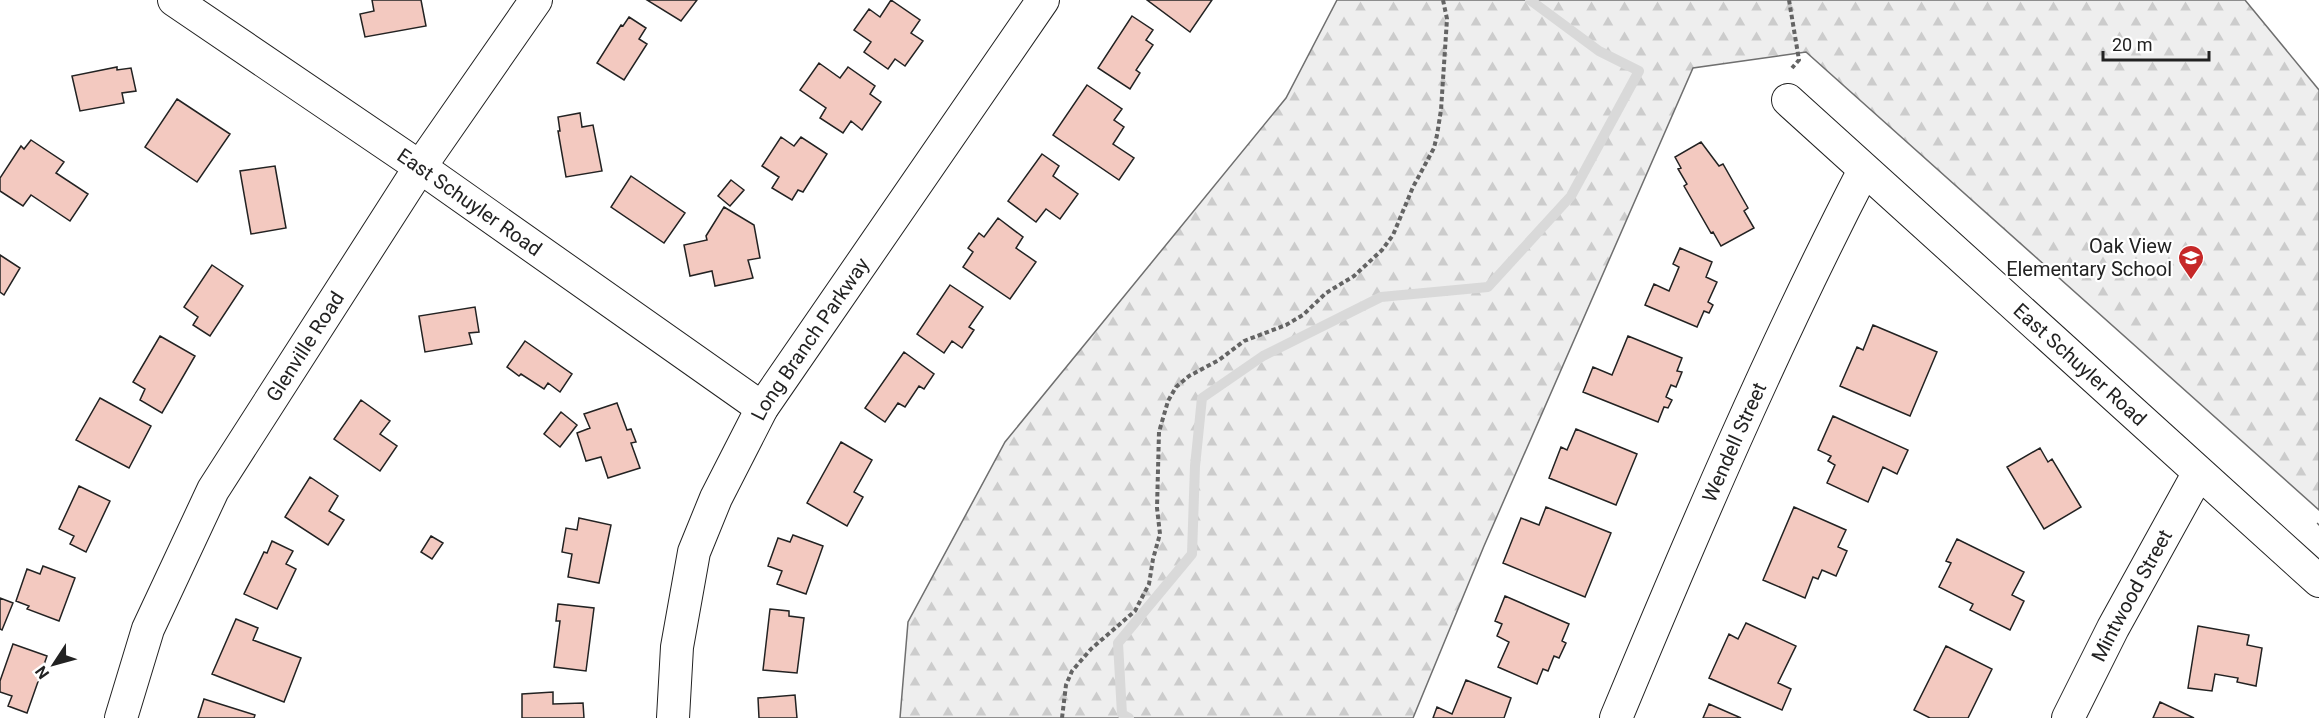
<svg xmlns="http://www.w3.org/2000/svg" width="2319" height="718" font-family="Roboto,sans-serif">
	<defs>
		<pattern id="forest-firs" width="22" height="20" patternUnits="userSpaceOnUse" patternTransform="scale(1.5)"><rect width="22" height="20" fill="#eee"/><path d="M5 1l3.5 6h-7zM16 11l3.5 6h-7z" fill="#ccc"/></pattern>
	</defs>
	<rect width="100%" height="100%" fill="#fff"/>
	<path fill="url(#forest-firs)" stroke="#6f6f6f" stroke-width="1.5" d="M1337 0H2245L2319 90V510L1806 52 1693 68 1484 546 1413 718H900L908 622 1005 442 1286 98Z"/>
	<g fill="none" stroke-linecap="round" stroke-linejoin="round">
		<path stroke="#d9d9d9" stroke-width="10" d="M1129 718 1122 714 1118 643 1192 554 1195 466 1202 398 1263 356 1381 297 1488 287 1571 196 1639 71 1599 51 1530 0"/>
	</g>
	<path fill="#f3c9c0" stroke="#222" stroke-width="1.5" d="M372 0H421L426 26 365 37 360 14 374 11Z
		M647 0H697L681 21Z
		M891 0 920 20 911 33 923 41 905 66 895 59 888 69 864 52 871 42 854 30 869 9 880 17Z
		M1147 0H1212L1190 32Z
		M1132 16 1153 30 1146 40 1153 45 1136 70 1140 73 1130 89 1098 68Z
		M629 17 646 28 639 39 647 44 624 80 597 63 621 25 623 26Z
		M819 63 840 78 848 67 875 86 870 94 881 102 862 130 851 121 843 133 820 118 826 108 800 90Z
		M117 67V70L131 68 136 91 122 93 124 103 80 111 72 76Z
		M1087 85 1122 109 1114 120 1124 127 1113 144 1134 158 1119 180 1053 135Z
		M177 99 230 134 197 182 145 147Z
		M580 113 582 127 593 125 602 171 566 177 558 131H560L558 117Z
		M781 137 794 146 801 137 827 154 803 192 798 190 792 200 772 188 779 177 762 166Z
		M31 140 64 162 56 173 88 194 70 221 31 195 23 206 0 191V178L21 146 24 149Z
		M1701 142 1719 166 1723 164 1748 208 1744 211 1754 228 1721 246 1713 232 1711 233 1684 186 1687 184 1678 169 1681 168 1675 157Z
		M1042 154 1059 166 1053 176 1078 194 1060 219 1046 209 1036 222 1008 201Z
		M275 166 286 228 251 234 240 171Z
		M631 176 685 213 664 243 611 207Z
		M731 180 744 190 730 206 718 196Z
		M724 207 754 225 760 258 748 260 753 278 715 286 712 271 690 276 684 245 707 240 706 236Z
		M998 218 1023 237 1016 248 1036 262 1010 299 963 267 973 252 968 248 979 233 984 237Z
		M1680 248 1712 262 1706 277 1717 282 1708 302 1713 305 1709 313 1704 311 1697 327 1645 305 1654 284 1669 291 1679 267 1673 264Z
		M0 255 20 268 4 295 0 292Z
		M212 265 243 286 210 336 193 325 198 317 184 307Z
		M950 285 983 307 969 327 974 330 962 348 952 341 944 353 917 334Z
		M475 307 479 332 469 333 472 344 425 352 419 316Z
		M1873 325 1937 352 1910 416 1840 386 1857 347 1863 350Z
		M160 336 195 356 162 413 140 400 145 389 133 382Z
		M1628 336 1682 358 1677 371 1682 372 1676 387 1671 385 1666 397 1672 400 1668 408 1664 407 1658 422 1583 392 1593 367 1612 375Z
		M525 341 572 374 560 392 548 383 544 389 521 374 519 376 507 367Z
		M904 352 934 374 924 389 919 386 905 407 898 403 885 422 865 408Z
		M100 398 151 426 129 468 76 440Z
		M361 400 390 421 380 434 397 446 380 471 334 439Z
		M617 403 627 430 631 429 636 442 631 443 640 468 608 478 601 457 586 461 577 433 590 428 584 414Z
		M561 412 577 425 560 447 544 434Z
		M1833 416 1908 450 1897 474 1883 467 1868 502 1827 483 1835 465 1828 461 1831 456 1818 450Z
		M1576 429 1637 454 1616 505 1549 478 1561 447 1567 450Z
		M841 442 872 460 854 492 863 497 847 526 807 503Z
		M2040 448 2048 462 2052 459 2081 507 2044 529 2007 467Z
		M310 477 338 496 329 511 344 520 328 545 285 517Z
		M79 486 110 501 86 552 70 544 74 536 59 529Z
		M1546 507 1611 533 1585 597 1503 563 1521 518 1539 525Z
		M1794 507 1846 530 1838 547 1847 551 1836 576 1822 570 1818 579 1813 577 1805 598 1763 580Z
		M579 518 611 525 599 583 568 577 572 554 562 552 566 528 577 530Z
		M793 535 823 546 806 594 777 584 782 571 768 566 778 538 790 542Z
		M431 536 443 543 432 559 421 552Z
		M1957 539 2024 572 2012 595 2024 601 2010 630 1970 610 1973 604 1939 587 1951 563 1946 561Z
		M272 541 293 551 286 564 296 569 277 609 244 594 264 552 267 553Z
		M43 566 75 578 59 621 27 609 29 606 16 601 27 569 40 574Z
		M1505 596 1569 624 1562 641 1566 643 1559 658 1554 656 1548 671 1543 669 1537 684 1498 667 1509 642 1497 636 1502 624 1495 621Z
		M0 598 13 603 2 630 0 629Z
		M558 604 594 608 586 671 554 667 560 621H556Z
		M770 609 789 611V616L804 618 797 673 763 670Z
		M236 619 258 628 253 640 301 658 284 702 212 674Z
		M1746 623 1796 646 1778 683 1791 689 1782 710 1709 678 1729 634 1738 639Z
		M2198 626 2249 635 2247 645 2262 648 2256 686 2237 682 2238 678 2215 674 2212 691 2188 688Z
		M13 644 47 656 27 713 8 706 12 696 0 692V681Z
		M1946 646 1992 669 1968 718H1930L1914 710Z
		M1466 680 1511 698 1504 718H1433L1437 707 1452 714Z
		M553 692V704L583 703 584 718H522V694Z
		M795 695 797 718H759L758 698Z
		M204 699 255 715 254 718H198Z
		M2160 702 2194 718H2153Z
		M1709 704 1741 718H1703Z"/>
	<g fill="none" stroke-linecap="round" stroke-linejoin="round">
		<defs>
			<g id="minor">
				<path id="s1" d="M174 0 420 167 762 408"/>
				<path id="s2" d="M1788 100 2319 581"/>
				<path id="s3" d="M121 718 148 629 213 490 420 167 536 0"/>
				<path id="s4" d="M673 718 677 647 694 552 716 498 762 408 1043 0"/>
				<path id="s5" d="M1616 718C1693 533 1772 348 1864 170"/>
				<path id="s6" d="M2068 718 2113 628 2198 474"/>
			</g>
		</defs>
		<use href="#minor" stroke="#222" stroke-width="34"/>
		<path stroke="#646464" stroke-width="4" stroke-dasharray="4.5 3" stroke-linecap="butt" d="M1789 0 1799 60 1792 68
			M2318 525 2319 524
			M1062 718 1066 685 1072 671 1091 649 1135 611 1149 584 1153 559 1160 534 1157 508 1159 432 1168 401 1176 387 1189 376 1219 360 1244 341 1286 325 1303 315 1326 293 1354 276 1382 250 1393 235 1413 187 1434 148 1437 135 1441 110 1447 19 1443 0"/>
		<use href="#minor" stroke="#fff" stroke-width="32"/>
	</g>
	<defs>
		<symbol id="school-pin" viewBox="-11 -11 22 30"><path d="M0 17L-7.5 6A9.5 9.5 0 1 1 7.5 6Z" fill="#c62828" stroke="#fff"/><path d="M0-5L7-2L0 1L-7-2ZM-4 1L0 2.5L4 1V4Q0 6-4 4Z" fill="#fff"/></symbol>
	</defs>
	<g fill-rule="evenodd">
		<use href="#school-pin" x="2176" y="243" width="30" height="40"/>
	</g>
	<g text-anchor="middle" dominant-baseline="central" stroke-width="4.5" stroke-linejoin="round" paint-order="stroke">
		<g font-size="20" fill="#222" stroke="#fff">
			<text stroke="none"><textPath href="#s1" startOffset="358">East Schuyler Road</textPath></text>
			<text stroke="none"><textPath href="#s4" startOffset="411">Long Branch Parkway</textPath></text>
			<text stroke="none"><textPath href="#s3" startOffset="417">Glenville Road</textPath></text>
			<text stroke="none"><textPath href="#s2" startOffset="394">East Schuyler Road</textPath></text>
			<text stroke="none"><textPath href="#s5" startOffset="300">Wendell Street</textPath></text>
			<text stroke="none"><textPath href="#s6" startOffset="138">Mintwood Street</textPath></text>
		</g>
		<g font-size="20" fill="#222" stroke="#fff" text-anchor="end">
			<text x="2172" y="246">Oak View<tspan x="2172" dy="23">Elementary School</tspan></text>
		</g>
	</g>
	<g transform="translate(54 664) rotate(234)" stroke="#ffffff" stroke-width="4.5" paint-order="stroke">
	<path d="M0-4.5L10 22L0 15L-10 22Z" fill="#222222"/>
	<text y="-9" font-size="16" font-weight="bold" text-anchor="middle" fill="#222222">N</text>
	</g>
	<path d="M2103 51v9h106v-9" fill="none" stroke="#222222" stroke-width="3"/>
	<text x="2112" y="51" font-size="18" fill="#222222" stroke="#ffffff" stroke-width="4.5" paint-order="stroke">20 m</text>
</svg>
